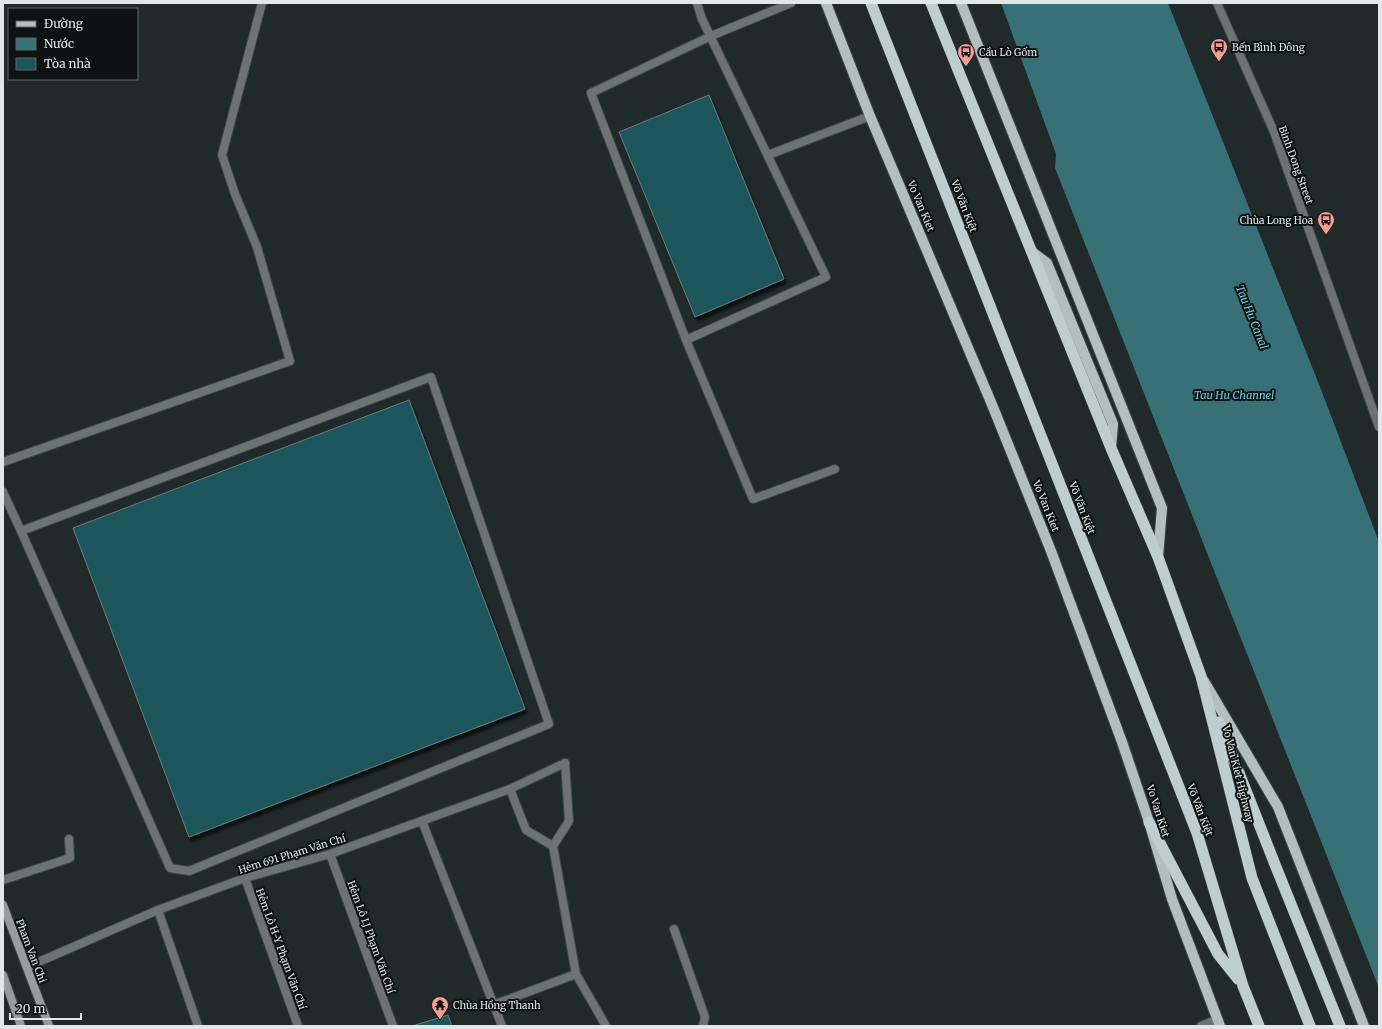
<svg xmlns="http://www.w3.org/2000/svg" width="1382" height="1029" font-family="Merriweather,serif">
	<defs>
		<filter id="shadow"><feDropShadow dx="2.5" dy="4.5" stdDeviation="1" flood-color="#0009"/></filter>
	</defs>
	<rect width="100%" height="100%" fill="#202a2b"/>
	<path fill="#377076" d="M1001 3H1168L1322 392 1379 542V988L1055 168 1056 154Z"/>
	<path fill="#1a565c" stroke="#6e7a7b" filter="url(#shadow)" d="M709 95 784 279 695 317 619 132Z
		M409 400 525 709 189 837 73 528Z
		M448 1015 452 1026H412Z"/>
	<g fill="none" stroke-linecap="round" stroke-linejoin="round">
		<defs>
			<path id="service" d="M591 93 686 340 753 499 835 469
				M768 155 870 116
				M686 340 826 277 702 19 697 3
				M3 462 290 361 257 247 235 194 222 155 262 3
				M3 492 21 531 170 868 189 871 549 724 431 377 21 531
				M510 789 526 830 553 846 576 974 606 1026
				M422 821 502 1026
				M553 846 569 821 565 763
				M330 854 393 1026
				M245 878 298 1026
				M158 910 198 1026
				M674 929 705 1017 703 1026
				M493 1005 576 974
				M1201 1026 1218 1019"/>
			<path id="minor" d="M591 93 711 36 791 3
				M3 880 70 858 69 839
				M27 967 158 910 245 878 330 854 510 789 565 763"/>
			<path id="tertiary" d="M1217 3 1274 132 1379 427"/>
			<path id="secondary" d="M3 905 49 1026
				M3 975 21 1026"/>
			<path id="primary" d="M826 3 870 116 993 407 1051 551 1122 742 1149 822 1172 899 1220 1026
				M961 3 1162 508 1158 557
				M1031 251 1047 263 1113 424 1111 448
				M1204 681 1278 807 1364 1026"/>
			<path id="trunk" d="M871 3 1197 833 1243 986 1259 1026
				M931 3 1111 448 1158 557 1201 676 1252 878 1310 1026
				M1219 722 1276 867 1340 1026
				M1149 822 1218 954 1238 979"/>
		</defs>
		<use href="#service" stroke="#3f4849" stroke-width="10"/>
		<use href="#minor" stroke="#3f4849" stroke-width="10"/>
		<use href="#tertiary" stroke="#3f4849" stroke-width="10"/>
		<use href="#secondary" stroke="#3f4849" stroke-width="10"/>
		<use href="#primary" stroke="#3f4849" stroke-width="12"/>
		<use href="#trunk" stroke="#3f4849" stroke-width="12"/>
		<use href="#service" stroke="#6d7373" stroke-width="8"/>
		<use href="#minor" stroke="#6d7373" stroke-width="8"/>
		<use href="#tertiary" stroke="#6d7373" stroke-width="8"/>
		<use href="#secondary" stroke="#959d9e" stroke-width="8"/>
		<use href="#primary" stroke="#b3bebf" stroke-width="10"/>
		<use href="#trunk" stroke="#c0cdce" stroke-width="11"/>
	</g>
	<defs>
		<symbol id="bus-pin" viewBox="-11 -11 22 30"><path d="M0 17L-7.5 6A9.5 9.5 0 1 1 7.5 6Z" fill="#f59c95" stroke="#0d1212"/><path d="M-5-6H5V4H4V6H2V4H-2V6H-4V4H-5ZM-3.5-4V0h7V-4ZM-3.5 1.2v1.5H-2V1.2ZM2 1.2v1.5H3.5V1.2Z" fill="#111"/></symbol>
		<symbol id="temple-pin" viewBox="-11 -11 22 30"><path d="M0 17L-7.5 6A9.5 9.5 0 1 1 7.5 6Z" fill="#f59c95" stroke="#0d1212"/><path d="M0-6L5-2H3V0L6.5 2.5H4V6H1.5V3h-3V6H-4V2.5H-6.5L-3 0V-2H-5Z" fill="#111"/></symbol>
	</defs>
	<g fill-rule="evenodd">
		<use href="#bus-pin" x="1209" y="37" width="20" height="27"/>
		<use href="#bus-pin" x="956" y="42" width="20" height="27"/>
		<use href="#bus-pin" x="1316" y="210" width="20" height="27"/>
		<use href="#temple-pin" x="430" y="995" width="20" height="27"/>
	</g>
	<g text-anchor="middle" dominant-baseline="central" stroke-width="4" stroke-linejoin="round" paint-order="stroke">
		<g font-size="10" fill="#e0e7e7" stroke="#0d1212" text-anchor="start">
			<text x="1232" y="47">Bến Bình Đông</text>
			<text x="979" y="52">Cầu Lò Gốm</text>
			<text x="1313" y="220" text-anchor="end">Chùa Long Hoa</text>
			<text x="453" y="1005">Chùa Hồng Thanh</text>
		</g>
		<g font-size="10" fill="#e0e7e7" stroke="#0d1212">
			<text transform="translate(1296 165) rotate(70)">Binh Dong Street</text>
			<text transform="translate(921 206) rotate(67)">Vo Van Kiet</text>
			<text transform="translate(964 206) rotate(69)">Võ Văn Kiệt</text>
			<text transform="translate(1046 506) rotate(68)">Vo Van Kiet</text>
			<text transform="translate(1082 508) rotate(69)">Võ Văn Kiệt</text>
			<text transform="translate(1238 774) rotate(76)">Vo Van Kiet Highway</text>
			<text transform="translate(1200 810) rotate(69)">Võ Văn Kiệt</text>
			<text transform="translate(1158 811) rotate(72)">Vo Van Kiet</text>
			<text transform="translate(292 854) rotate(-17)">Hẻm 691 Phạm Văn Chí</text>
			<text transform="translate(371 937) rotate(70)">Hẻm Lô I.J Phạm Văn Chí</text>
			<text transform="translate(281 949) rotate(70)">Hẻm Lô H-Y Phạm Văn Chí</text>
			<text transform="translate(31 951) rotate(69)">Pham Van Chi</text>
		</g>
		<g font-size="11" font-style="italic" fill="#73d1dc" stroke="#0d1212">
			<text transform="translate(1252 317) rotate(68)">Tau Hu Canal</text>
			<text x="1234" y="395">Tau Hu Channel</text>
		</g>
	</g>
	<rect width="1382" height="1029" fill="none" stroke="#e0e7e7" stroke-width="8"/>
	<rect x="8" y="8" width="130" height="72" fill="#0d1212" stroke="#616767"/>
	<rect x="16" y="21" width="20" height="6" fill="#b3bebf" stroke="#616767"/>
	<text x="44" y="28" font-size="12" fill="#e0e7e7">Đường</text>
	<rect x="16" y="38" width="20" height="12" fill="#377076" stroke="#616767"/>
	<text x="44" y="48" font-size="12" fill="#e0e7e7">Nước</text>
	<rect x="16" y="58" width="20" height="12" fill="#1a565c" stroke="#616767"/>
	<text x="44" y="68" font-size="12" fill="#e0e7e7">Tòa nhà</text>
	<path d="M10 1013v6h71v-6" fill="none" stroke="#e0e7e7" stroke-width="2"/>
	<text x="16" y="1013" font-size="12" fill="#e0e7e7" stroke="#0d1212" stroke-width="3" paint-order="stroke">20 m</text>
</svg>
